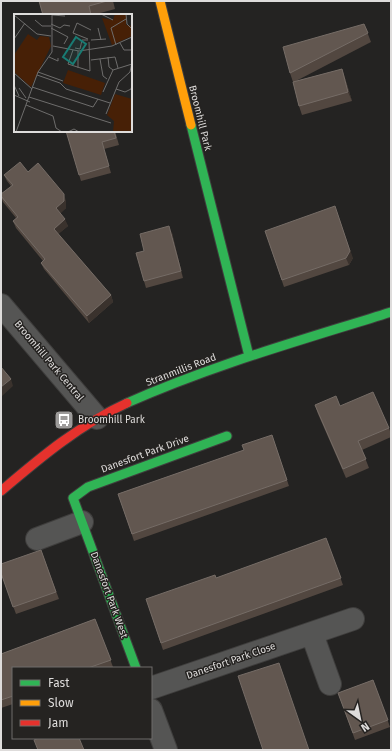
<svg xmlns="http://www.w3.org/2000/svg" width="392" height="751" font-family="'Fira Sans',sans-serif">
	<rect width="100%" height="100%" fill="#242322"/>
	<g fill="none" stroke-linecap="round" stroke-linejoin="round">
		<defs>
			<path id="street" d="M1 305 97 418
				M37 539 82 522
				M312 634 330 684
				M151 688 353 619
				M151 710 166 750"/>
			<path id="fast" d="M191 125 249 356
				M127 403C212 365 302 340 391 312
				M136 668 73 498 88 487 227 436"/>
			<path id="slow" d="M160 1 191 125"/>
			<path id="jam" d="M1 491C41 457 79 425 127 403"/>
		</defs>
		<use href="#street" stroke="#3f3e3d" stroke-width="24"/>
		<use href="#fast" stroke="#3f3e3d" stroke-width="11"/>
		<use href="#slow" stroke="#3f3e3d" stroke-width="11"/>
		<use href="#jam" stroke="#3f3e3d" stroke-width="11"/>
		<use href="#street" stroke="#555554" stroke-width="22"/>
		<use href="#fast" stroke="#30b455" stroke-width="9"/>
		<use href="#slow" stroke="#ff9f0a" stroke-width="9"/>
		<use href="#jam" stroke="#e5322d" stroke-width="9"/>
	</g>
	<path fill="#524740" d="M39 1H113L115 9 93 15H43Z
		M364 24 371 42 296 81 342 69 345 78 352 101 302 115 299 106 293 82 290 73Z
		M66 131H115L119 145 104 149 111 173 81 181Z
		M28 172 66 201V208L60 213 68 226 58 234 111 295 113 302 89 323 44 269 41 263 43 261 16 228 13 221 16 218 3 202 1 197V194L11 186 7 181 4 175Z
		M265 231 353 258 349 265 284 287Z
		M172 233 183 278 146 288 144 281V251Z
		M315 405 340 406 389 428 391 434V437L362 450 369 468 346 478 318 414Z
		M272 435 289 486 134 541 118 494 244 450Z
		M326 538 343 585 163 650 146 599 216 578Z
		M41 550 59 599 16 614 1 573Z
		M95 619 113 667 109 668H13V704L1 708V654Z
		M373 680 390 727 355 740 338 693Z"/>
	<path fill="#3a322d" d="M342 69 345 78 352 101 348 92Z
		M64 194 66 201V208L59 215 56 208Z
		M335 206 353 258 349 265 346 258Z
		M65 219 68 226 56 236 54 229Z
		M169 226 172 233 183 278 181 271Z
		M111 295 113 302 89 323 87 316Z
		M11 379 13 386 1 397V387Z"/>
	<path fill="#625750" stroke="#756c66" d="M39 1H107L89 6 91 15H43Z
		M364 24 368 33 290 73 283 47Z
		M342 69 348 92 299 106 293 82Z
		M66 131H114L116 138 102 142 109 166 79 175Z
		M20 162 28 172 38 163 64 194V201L56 208 65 219 54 229 111 295 87 316 41 263 45 259 13 221 18 217 1 196V194L13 185 4 175Z
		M335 206 350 251 346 258 282 280 265 231Z
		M169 226 181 271 144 281 136 253 144 251 140 234Z
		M1 367 11 379 1 387Z
		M373 392 389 428 358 441 366 459 343 469 315 405 336 396 340 406Z
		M272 435 287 480 132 534 118 494 244 450 242 445Z
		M326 538 341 578 161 643 146 599 215 575 216 578Z
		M41 550 56 592 13 607 1 573V564Z
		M95 619 111 660 88 668H13V696L1 700V654Z
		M279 663 309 750H263L238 676Z
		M373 680 388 720 353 733 338 693Z
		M39 738H79L84 750H38L34 740Z"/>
	<defs>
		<symbol id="bus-square" viewBox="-11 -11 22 22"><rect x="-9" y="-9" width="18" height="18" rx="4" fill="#9d9b9a" stroke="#252321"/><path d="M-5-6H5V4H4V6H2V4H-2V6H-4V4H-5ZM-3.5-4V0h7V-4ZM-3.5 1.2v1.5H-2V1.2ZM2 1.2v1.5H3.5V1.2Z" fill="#fff"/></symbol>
	</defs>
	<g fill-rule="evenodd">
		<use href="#bus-square" x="53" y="409" width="22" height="22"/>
	</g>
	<g text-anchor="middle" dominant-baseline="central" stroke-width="3" stroke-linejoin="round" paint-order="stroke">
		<g font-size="10" fill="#dedcdb" stroke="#252321">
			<text transform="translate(200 118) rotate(76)">Broomhill Park</text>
			<text transform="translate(49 361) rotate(50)">Broomhill Park Central</text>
			<text transform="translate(181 370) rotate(-21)">Stranmillis Road</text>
			<text transform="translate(145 454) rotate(-20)">Danesfort Park Drive</text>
			<text transform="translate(109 595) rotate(70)">Danesfort Park West</text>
			<text transform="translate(231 661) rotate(-19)">Danesfort Park Close</text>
		</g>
		<g font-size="10" fill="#dedcdb" stroke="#252321" text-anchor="start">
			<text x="78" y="420">Broomhill Park</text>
		</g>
	</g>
	<g transform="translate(14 14)">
		<rect width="118" height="118" fill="#242322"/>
		<path d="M101 0H112V11L118 12V22L98 31 88 4 99 6ZM14 20 23 26 26 22 35 23 37 32 17 73 0 58V41ZM54 56 91 69 87 81 49 69ZM101 80 118 85V118H99L100 107 93 101Z" fill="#472006"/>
		<path fill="none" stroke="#6e6d6c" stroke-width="1" d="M87 0 99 6M112 0 113 10 118 15M0 1 23 20 37 22M38 1 51 2M21 6 28 12H37M37 10 46 14 50 11 56 12M37 14 54 23 50 30M84 14 87 26M0 25 11 9M74 25 59 19 63 9 77 16M77 26 92 25M106 29 110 36H118M102 31 97 14 112 5M39 32 65 37 98 32 118 23M61 34 66 35 68 26H74M59 36 54 50 76 57 75 28M64 37V54M35 43 44 47V44M94 43 95 53 99 56M86 45 89 62 93 65M77 46 101 43 104 54M24 58 49 67M0 59 18 75M23 61 46 69 52 75 96 89M0 71 5 82M18 73 79 93 84 85M5 74 12 84M102 75 111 78 117 75 118 71M89 78 99 56 118 50M0 81 16 88M15 83 97 109M12 91 39 102 42 114 48 118M92 100 105 68 116 58 118 48M2 118 24 58 38 38V0M54 118 60 115 65 118"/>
		<path fill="#197b73" fill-opacity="0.15" stroke="#197b73" stroke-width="2" d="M62 23 72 30 59 50 49 43Z"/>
		<rect width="118" height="118" fill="none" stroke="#dedcdb" stroke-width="2"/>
	</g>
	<rect width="392" height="751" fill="none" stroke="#dedcdb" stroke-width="4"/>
	<rect x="12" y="667" width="140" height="72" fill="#252321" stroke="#6f6d6b"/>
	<rect x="20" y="680" width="20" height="6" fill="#30b455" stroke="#6f6d6b"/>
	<text x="48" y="687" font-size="12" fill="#dedcdb">Fast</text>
	<rect x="20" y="700" width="20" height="6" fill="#ff9f0a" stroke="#6f6d6b"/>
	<text x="48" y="707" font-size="12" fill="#dedcdb">Slow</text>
	<rect x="20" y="720" width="20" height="6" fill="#e5322d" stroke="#6f6d6b"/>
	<text x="48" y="727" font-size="12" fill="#dedcdb">Jam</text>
	<g transform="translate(360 719) rotate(147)" stroke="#252321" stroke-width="3" paint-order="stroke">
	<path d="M0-3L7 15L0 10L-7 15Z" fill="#dedcdb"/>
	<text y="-6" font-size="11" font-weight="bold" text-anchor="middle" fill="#dedcdb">N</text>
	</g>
</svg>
